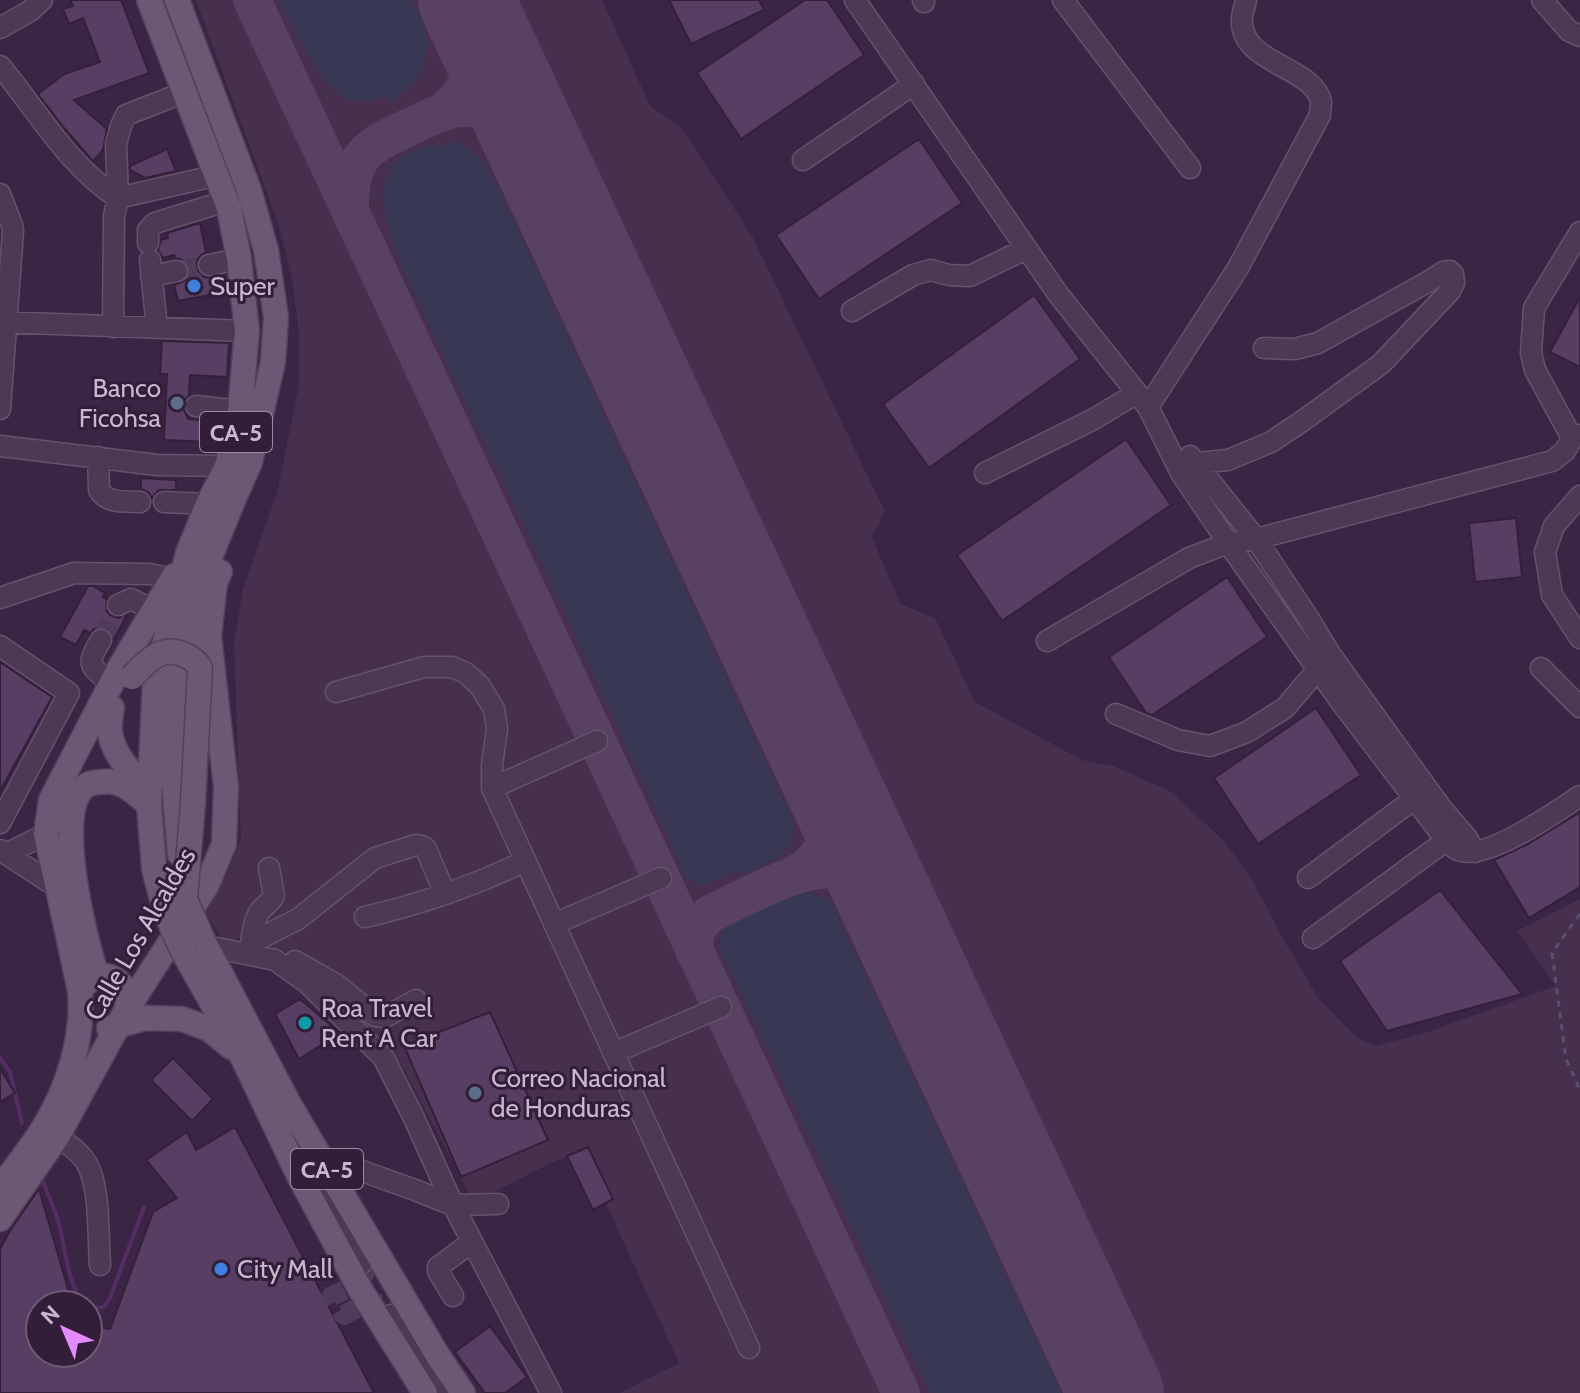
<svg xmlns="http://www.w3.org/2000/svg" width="1580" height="1393" font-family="Cabin,sans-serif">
	<rect width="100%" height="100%" fill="#3b2545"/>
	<path fill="#46304e" d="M196 0H602L650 106 682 128 752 236 885 512 872 537 900 604 935 618 975 702 1082 760 1113 766 1170 791 1223 840 1253 881 1281 935 1318 998 1357 1038 1375 1046 1422 1034 1556 986 1517 931 1580 899V1393H620L679 1363 606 1204 593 1210 567 1157 555 1161 474 1202 404 1070 376 1035 272 950 266 931 225 943 203 909 226 877 241 840 234 643 243 589 277 493 299 385V334L292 278 279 226Z"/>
	<path fill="#383754" d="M279 0H411C416 10 422 20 425 30 434 61 414 87 390 102L386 96C371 102 357 104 342 96 324 87 289 21 279 0Z
		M450 140C470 147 482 157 492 175L792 819C803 851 767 863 744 874L737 871 704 884 696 885 686 877C635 764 584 651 531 540 496 464 459 390 424 314 411 284 382 225 383 194 385 159 416 142 448 145Z
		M802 892 811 893 825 899 829 898 1061 1393H930L721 950C719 939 722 928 731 921 741 914 790 894 802 892Z"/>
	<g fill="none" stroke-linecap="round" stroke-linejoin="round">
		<path stroke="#542e62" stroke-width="4" d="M0 1058 10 1072 22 1123
			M41 1175C46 1192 55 1208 59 1224 66 1251 67 1282 84 1305
			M88 1307 97 1308 104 1307 110 1298 144 1207"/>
		<path stroke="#584161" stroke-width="38" d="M252 0 901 1393
			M444 111C476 83 479 63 476 22
			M350 209C349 151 371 145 418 123 435 115 452 106 471 108 491 110 512 123 528 133
			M790 877C795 874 802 871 807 867 832 847 833 813 832 784
			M695 953C694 933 695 928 710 914 747 897 805 861 846 871 863 875 875 889 887 900"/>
		<path stroke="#584161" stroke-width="96" d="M466 0 1116 1393"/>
	</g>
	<path fill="#583e62" stroke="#34203b" stroke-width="2" d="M70 0H121L149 73 74 100 107 129 103 150 93 161 64 128 38 94 64 74 100 62 83 18 69 24 63 9 73 6Z
		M669 0H759L764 10 691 44Z
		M805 0H827L864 55 741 139 697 73Z
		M919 139 962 203 819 299 776 235Z
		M167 149 176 171 145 178 130 170V166Z
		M200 223 206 252 201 255 197 260 196 268 204 277 211 278 215 294 178 301 174 285 186 280 189 274 190 268 186 262 180 259 175 258 174 255 163 258 158 250 161 240 168 238 167 233Z
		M1034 295 1080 359 929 468 883 404Z
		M1580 297V367L1550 352Z
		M162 341 229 343 227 377 190 375 189 395 183 404 184 410 188 419 214 421 213 442 164 440 167 374H160Z
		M1126 439 1171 505 1002 621 957 555Z
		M141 478 176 480V490H159L152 498 148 492 141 489Z
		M1516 518 1522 577 1475 582 1469 523Z
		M1227 577 1267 637 1152 715 1146 713 1109 657Z
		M88 586H93L105 593 103 597 107 599 106 610 110 615 118 618 127 615 114 639 108 629 100 627 94 629 90 633 84 630 76 645 60 637Z
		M0 662 52 697 0 791Z
		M1316 708 1361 775 1258 844 1214 778Z
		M1580 812V887L1529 918 1494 860 1526 845Z
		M1440 890 1522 994 1387 1031 1340 961Z
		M300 999 340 1033 299 1059 275 1014Z
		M490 1012 548 1140 461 1177 404 1046Z
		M173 1058 213 1099 192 1121 151 1080Z
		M0 1068 15 1093 0 1102Z
		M235 1127 374 1393H0V1249L11 1229 39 1189 68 1289 76 1305H40V1353H88V1325L110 1329 153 1212 177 1198 146 1160 187 1132 196 1150Z
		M588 1147 613 1199 593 1210 567 1156Z
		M490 1326 527 1377 505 1393H485L455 1352Z"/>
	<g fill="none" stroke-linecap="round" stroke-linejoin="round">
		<path stroke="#503b5a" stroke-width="20" stroke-dasharray="20 10" stroke-linecap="butt" d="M177 271 209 265
			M101 640 118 605
			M363 1270 364 1275 345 1290 332 1296 344 1315 359 1307 383 1304"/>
		<defs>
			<path id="minor" d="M855 0 1058 294 1148 407 1181 473 1233 550 1341 702 1439 831C1444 837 1450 846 1456 849 1482 865 1557 811 1580 796
				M923 0 924 2
				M1063 0 1190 168
				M1542 0 1569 31 1580 36
				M0 28 30 11 42 0
				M0 66C37 110 68 166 118 198L218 175
				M803 160 914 84
				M0 194 12 225 13 231 0 409
				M148 243V230L155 223 226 201
				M150 260 157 328
				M209 265 239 259
				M151 276 177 271
				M852 311 913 275 931 270 949 275 970 276 1026 249
				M0 322 247 331
				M113 327 114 216 118 198 116 144 121 126 126 115 185 92
				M196 406 240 411
				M1148 407 1238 268 1320 115C1320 111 1321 106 1321 102 1314 66 1239 64 1242 19 1242 13 1245 6 1246 0
				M1572 438 1535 370 1531 353 1534 308 1580 232
				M0 446 157 465 227 466
				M1190 456 1256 539 1309 619 1330 654 1442 809 1467 838 1475 852
				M98 457 99 490C107 504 125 501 140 502
				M1177 465 1228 460 1271 442 1301 422 1381 364 1450 291 1454 283 1453 274 1450 271 1443 272 1431 280 1318 343 1295 349 1264 348
				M985 473 1094 419 1137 393
				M1580 496 1554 526 1545 552 1552 595 1580 638
				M164 502 208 504
				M0 598 74 573 150 574 172 579
				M118 605 131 599 153 610
				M101 640C85 666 90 665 111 684
				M1047 641 1189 558 1228 543 1256 539 1552 461 1565 451 1572 438 1580 435
				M0 646 69 693 0 823
				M1541 668 1580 707
				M336 692 424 667H452L466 673 480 686 494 709 497 729 492 765V788L749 1348
				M1116 714 1178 740 1210 746 1247 732 1285 708 1324 662
				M492 788 597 741
				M0 850 57 887 67 890
				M6 854 46 834
				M1308 878 1414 799
				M365 917C421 904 474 886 525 861
				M554 924 661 878
				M1313 938 1447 840
				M251 943 298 919 375 858 416 845 422 846 426 849 445 894
				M207 946 275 960 307 983 383 1057 414 1118 453 1205 551 1393
				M250 950C252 938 253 921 260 911 265 905 270 903 274 896L269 868
				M295 961 337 985 375 1016 385 1017 416 1000
				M613 1053 721 1007
				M290 1112 291 1130 307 1166 362 1263
				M57 1137C70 1145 83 1154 89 1168 100 1192 98 1238 100 1265
				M320 1156 415 1190 453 1205 498 1204
				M453 1296 438 1271V1267L472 1242
				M391 1315 446 1393"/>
			<path id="major" d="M149 0 229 208 239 259 247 331 240 411 227 466 208 504 188 553 155 680 149 805 154 868
				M177 0 249 190 266 250 276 317 273 362 250 462 232 503 200 582 179 683 174 784 180 854
				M112 708C110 719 108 730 112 741 118 760 136 778 149 794
				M202 938 289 1104 438 1356 463 1393
				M185 955 242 1056 299 1176 360 1289 425 1393
				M97 976C85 939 54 816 83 788 88 783 95 782 101 782 108 781 118 782 125 786 134 791 142 799 149 805
				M84 985C105 965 130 981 127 1009
				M109 1028 146 1018 182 1019 209 1029 231 1047
				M0 1188C15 1168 31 1148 44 1127 68 1088 84 1037 80 991L46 834 51 800 120 667 174 576
				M0 1219 57 1137 127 1009 207 885 224 844 226 787 209 636 215 583 220 572"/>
		</defs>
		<use href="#minor" stroke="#65526b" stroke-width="23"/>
		<use href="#major" stroke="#53405a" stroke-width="27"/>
		<path stroke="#58516d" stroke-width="3" stroke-dasharray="6 6" stroke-linecap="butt" d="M1580 914 1552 953 1566 1059 1580 1090"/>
		<use href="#minor" stroke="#4d3954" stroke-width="20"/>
		<use href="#major" stroke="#6c5774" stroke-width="24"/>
		<defs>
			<path id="major-bridge" d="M132 677C147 661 162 644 185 655 192 658 196 661 200 668L193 803 185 899
				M154 868C161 899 170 927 185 955
				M183 884 185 899 202 938"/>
		</defs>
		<use href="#major-bridge" stroke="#53405a" stroke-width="27" stroke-linecap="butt"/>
		<use href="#major-bridge" stroke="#6c5774" stroke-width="24"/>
	</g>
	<g fill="#3f7fe0" stroke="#321e39" stroke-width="3">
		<circle cx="194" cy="286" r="8"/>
		<circle cx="221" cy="1269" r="8"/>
	</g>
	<g fill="#5c6f8a" stroke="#321e39" stroke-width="3">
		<circle cx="177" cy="403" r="8"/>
		<circle cx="475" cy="1093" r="8"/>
	</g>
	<circle fill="#0f9aa8" stroke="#321e39" stroke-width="3" cx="305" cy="1023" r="8"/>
	<g text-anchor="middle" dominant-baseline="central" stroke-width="6" stroke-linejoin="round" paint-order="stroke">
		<g fill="#321e39" stroke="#9b89a1" stroke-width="2">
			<rect x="200" y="412" width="72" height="40" rx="6"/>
			<rect x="291" y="1149" width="72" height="40" rx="6"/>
		</g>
		<g font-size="24" font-weight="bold" fill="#c8b7ce">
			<text x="236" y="432">CA-5</text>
			<text x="327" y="1169">CA-5</text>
		</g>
		<g font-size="26" fill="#c8b7ce" stroke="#321e39" text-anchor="start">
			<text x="210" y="286">Super</text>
			<text x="161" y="388" text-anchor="end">Banco<tspan x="161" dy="30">Ficohsa</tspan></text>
			<text x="321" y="1008">Roa Travel<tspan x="321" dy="30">Rent A Car</tspan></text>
			<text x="491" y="1078">Correo Nacional<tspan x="491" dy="30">de Honduras</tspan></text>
			<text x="237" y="1269">City Mall</text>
		</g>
		<g font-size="26" fill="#c8b7ce" stroke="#321e39">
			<text transform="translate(140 934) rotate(-60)">Calle Los Alcaldes</text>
		</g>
	</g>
	<g transform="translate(64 1329) rotate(316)"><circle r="38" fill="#321e39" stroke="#6e5b75" stroke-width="2"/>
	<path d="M0-6L14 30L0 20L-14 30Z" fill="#e28aff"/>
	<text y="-12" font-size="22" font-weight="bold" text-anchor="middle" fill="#c8b7ce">N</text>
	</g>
</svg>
